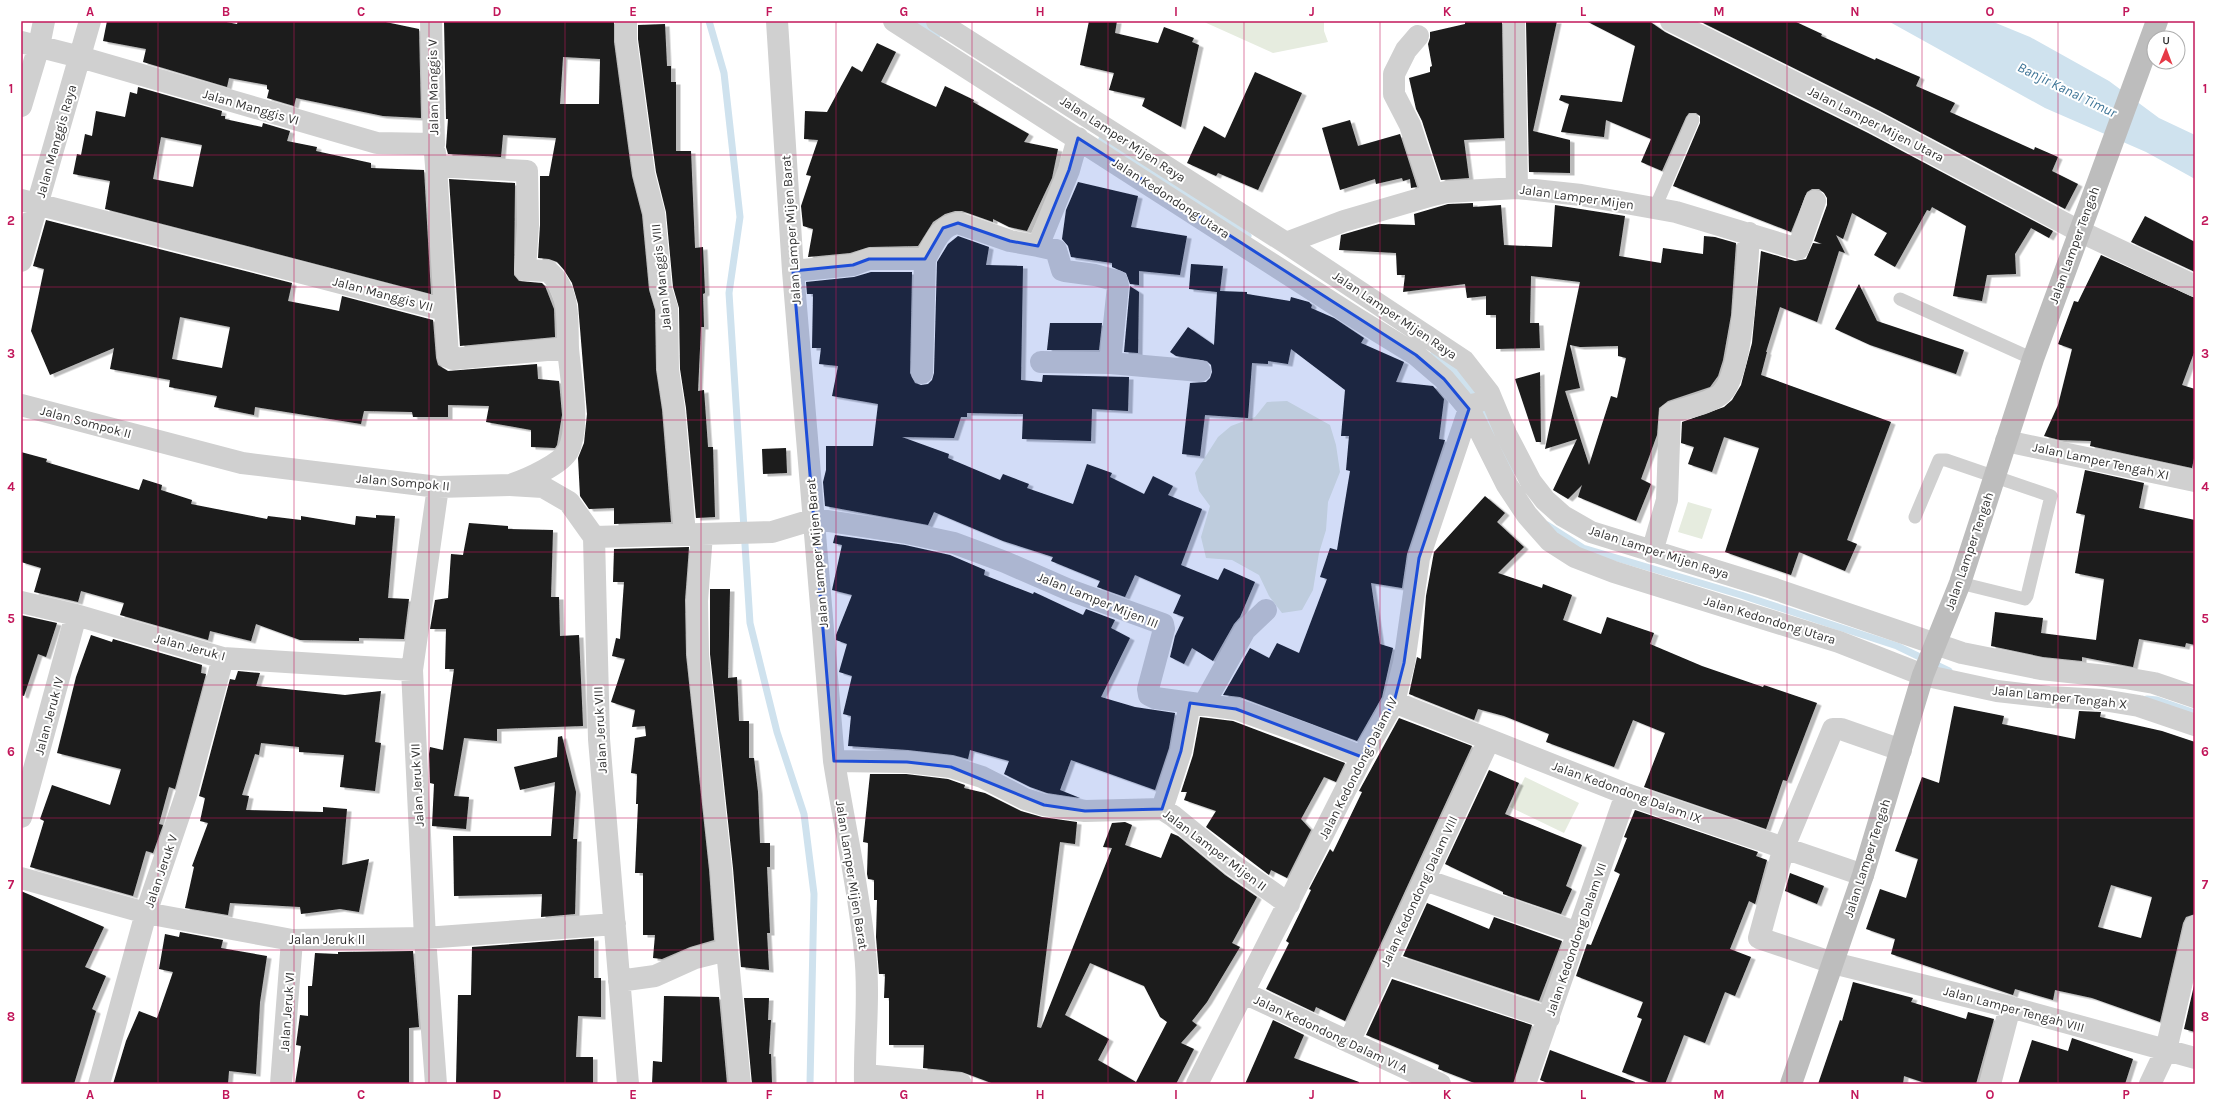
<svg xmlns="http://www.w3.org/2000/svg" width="2216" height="1105" font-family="Karla,sans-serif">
	<defs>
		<filter id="shadow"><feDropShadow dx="4.5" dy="2.5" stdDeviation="0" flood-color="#0004"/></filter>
	</defs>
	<rect width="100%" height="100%" fill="#fff"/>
	<path fill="#e6ecdf" d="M1202 21H1324V31L1328 42 1273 53Z
		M1287 401 1330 425 1336 445 1340 472 1328 502 1326 530 1319 553 1313 590 1302 610 1282 613 1269 596 1259 575 1232 560 1206 558 1201 537 1210 506 1199 491 1195 473 1218 437 1231 426 1255 417 1267 402Z
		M1688 502 1712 509 1702 539 1678 532Z
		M1525 777 1579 803 1564 833 1510 807Z"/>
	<path fill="#cfe2ee" d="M1888 21H1991L2030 37 2109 81 2159 118 2195 135V179L2146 152 2045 108Z"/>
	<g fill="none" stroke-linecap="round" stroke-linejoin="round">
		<path stroke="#cfe2ee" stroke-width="7" d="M709 21 724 73 740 217 729 293 750 623 777 732 804 814 814 894 810 1084
			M917 21 938 34
			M1102 139 1248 236
			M1434 353C1459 369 1481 406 1494 432
			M1501 448 1512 472
			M1547 525 1583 548 1741 595 1897 646 1949 671
			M2147 699 2157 700 2195 713"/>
	</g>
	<path fill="#1a1a1a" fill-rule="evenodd" filter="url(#shadow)" d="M107 21H221L237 24 238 21H381L419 29 421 118 383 116 296 98 294 106 267 98 269 90 267 89V85L229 78 227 87 143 62 146 49 103 41Z
		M444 21H614V42L632 176 642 215 649 290 655 310 656 370 662 410 671 522 614 524V508L589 509 580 496 578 458 584 443 587 414 578 304 572 283 564 270 557 262 549 259 538 258 540 225V176H549L556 138 503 135 501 157 448 154 446 147 448 119H446ZM563 57 600 59 599 104H560Z
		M1089 21H1117L1115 33 1158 43 1164 27 1194 38 1192 42 1199 45 1181 127 1142 106 1145 98 1109 90 1114 73 1080 65Z
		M1465 21H1502L1504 138 1464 140 1469 178 1441 180 1422 121 1416 109 1409 78 1430 72V67L1432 66 1428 44 1430 38V32L1465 24Z
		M1526 21H1557L1533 131 1570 140V173L1529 172Z
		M1586 21H1649L1665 32 1868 133 2053 231 2049 238 2031 228 2015 254 2016 274 1987 275 1982 301 1953 296 1966 226 1932 207 1930 211 1927 210 1895 267 1874 255 1887 233 1852 213 1843 239 1836 235 1845 253 1839 251 1817 322 1780 307 1766 352H1767L1761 375 1891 422 1847 540 1857 544 1845 571 1799 552 1791 575 1725 552 1759 448 1724 437 1712 472 1688 464 1694 447 1681 443 1682 422 1724 407 1732 400 1741 385 1752 343 1761 251 1795 261 1806 259 1813 243 1822 244 1814 241 1827 205V198L1824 193 1819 189H1812L1807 192 1791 232 1673 186 1700 123V116L1696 113H1689L1686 117 1662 171 1641 162 1651 139 1606 120 1604 137 1561 132 1569 104 1559 100 1561 95 1622 102 1635 46Z
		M1699 21H1794L1822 34 1821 36 1875 60 1876 58 1920 77 1916 86 1955 103 1950 112 2034 150 2035 147 2058 157 2052 171 2078 184 2065 209 1880 111Z
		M665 24 667 66H671V82H676V151H691L695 248 703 247 705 293 703 294 704 327H701L698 391 704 390 708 447H713L715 517 696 518 686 408 680 369 679 308 673 287 666 212 656 172 638 39V25Z
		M877 43 896 52 881 82 936 107 945 86 974 100 973 102 1029 134 1024 142 1058 149 1052 178 1027 231 1009 227 993 219V222L962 211H955L945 214 933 222 918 246 869 247 850 253 808 257 813 229 803 226 801 206 811 176 806 175 818 140 804 139 805 111 827 112 852 66 862 72Z
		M1255 72 1302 93 1258 190 1218 173 1216 176 1187 163 1204 126 1225 138Z
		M138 87 222 111 221 116H225V119L262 127 263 123 290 131 287 141 317 147 316 151 371 163V168L424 170 431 294 105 209 110 181 73 174 77 154 81 155 85 134 92 136 96 111 125 117 130 92 137 94ZM161 137 202 145 193 187 153 179Z
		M1350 120 1358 146 1400 134 1417 187 1411 188 1410 179 1403 181 1402 178 1376 184 1375 179 1340 190 1322 128Z
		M449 179 515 183 514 275 519 281 542 283 545 286 554 309 555 337 460 346Z
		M1078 182 1138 196 1131 227 1187 236 1180 275 1139 271V285L1130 284 1126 273 1112 267V263L1071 257 1068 246 1062 239 1066 210Z
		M1473 203V207L1501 205 1504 245 1552 247 1555 205 1625 216 1619 256 1661 263 1663 248 1703 254 1704 236 1715 237 1736 243 1731 315 1723 360 1718 376 1710 387 1668 401 1659 408 1657 435 1641 479 1651 484 1636 521 1578 497 1582 485 1568 499 1553 490 1577 439 1545 449 1580 282 1531 276 1530 323H1539L1540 348 1496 349V315H1486V296L1467 298 1465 284 1403 292 1405 275H1397L1396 253 1339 250 1341 235 1348 233 1379 224 1415 225 1414 214 1448 204ZM1570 345 1580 347 1618 346V356L1626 358 1617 398 1611 396 1589 465 1565 391 1580 388Z
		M2145 216 2195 242V272L2131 242Z
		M46 220 292 283 288 301 339 311 342 296 433 320 436 358 438 365 448 371 537 364 538 379 559 381 562 415 557 445 555 448 531 447V430L486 422 489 406 448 405V417H413L412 412 364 411 361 424 255 407 254 415 214 407 217 396 169 387 170 380 110 369 114 348 50 375 31 331 44 269 33 266ZM180 317 230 327 222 368 172 359Z
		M958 236 989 247 986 265 1023 266 1021 380 1042 382 1043 375 1129 377 1128 411 1092 409 1091 441 1022 439 1023 414 967 413V417H961L954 438 902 437 949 454 948 458 1000 480 1003 474 1029 484 1027 488 1073 504 1087 464 1112 473 1110 477 1144 494 1153 476 1173 486 1168 495 1202 509 1181 565 1218 580 1224 568 1255 582 1240 617 1234 624 1213 661 1192 648 1184 664 1170 657 1175 636 1184 617 1173 613 1181 595 1135 575 1125 597 1097 587 1100 581 1051 561 1053 557 1003 541 934 512 928 525 825 506 823 482 826 470V446H873L878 404 832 396 838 366 819 364 821 348H812L813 294H807L806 282 854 277 871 272H912L910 373 915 383 921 385 928 384 932 380 934 373 937 262 948 244Z
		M2101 255 2195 298V350L2182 385 2195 389V453L2192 468 2090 446 2091 441 2060 440 2044 436 2058 405 2072 349 2058 344 2074 301 2078 302Z
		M1191 264 1223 266 1220 291 1247 292V294L1290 301 1291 297 1309 302 1312 305 1311 308 1334 318 1364 338 1361 343 1404 362 1396 382 1433 386 1444 399 1439 439 1445 440 1407 554 1402 588 1371 583 1380 644 1393 648 1382 697 1357 741 1240 697 1223 695 1250 648 1269 658 1277 643 1299 653 1327 579 1320 577 1330 548 1337 550 1350 471 1346 470 1349 436H1341L1345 390 1291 349 1288 364 1268 361V364L1252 363 1248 418 1205 415 1200 456 1182 454 1190 383 1206 382 1210 378 1212 372 1211 365 1207 361 1176 356 1170 352 1188 327 1214 345 1217 292 1189 289Z
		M1859 284 1877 321 1964 350 1956 374 1870 345 1835 329Z
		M1130 286 1139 292 1138 353 1124 352Z
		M1050 323H1102L1099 350H1047Z
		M1540 372 1541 442H1536L1515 379Z
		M786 448 787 473 763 474 762 449Z
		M21 452 47 459 46 462 139 490 143 479 162 485 161 490 192 500 191 504 267 519 268 516 301 520V516L355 525 356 516 376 518V515L395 516 388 598 409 599 404 639 359 638V641L300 640 256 624 251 641 210 631 208 640 120 615 124 603 81 591 78 602 34 592 41 568 21 562Z
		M2085 470 2144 483 2139 508 2195 520V645L2186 643 2185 647 2139 639 2133 667 2082 657V661L2043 657 1991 646 1995 612 2043 618 2041 633 2096 640 2104 579 2075 573 2085 515 2076 513Z
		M1485 496 1505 513 1497 522 1524 547 1498 573 1542 588 1543 584 1572 595 1563 620 1601 634 1607 617 1654 633 1650 644 1702 666 1763 687 1764 685 1817 703 1787 781 1783 780 1766 829 1644 787 1665 733 1633 720 1614 767 1546 742 1549 734 1504 716 1478 709 1474 720 1409 694 1417 657 1421 659 1426 596 1434 552Z
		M469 523 508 526V529L553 530 551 597H559L560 636 579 635 583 726 497 729V741L464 738 454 796 469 797 466 829 432 826 434 784 430 783 429 754 430 747 443 750 454 669H445L446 629H430L435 600 448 598 451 554 463 555Z
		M835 535 905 545 950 555 985 570 984 575 1033 594 1034 592 1083 615 1086 609 1115 620 1111 628 1130 638 1101 697 1135 707 1175 713 1169 748 1155 790 1071 760 1060 790 1080 798 1047 793 1030 787 1004 774 1009 761 970 750 968 759 953 755 908 750 848 746 851 716 843 714 852 676 839 672 847 644 836 640V635L852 595 832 590 842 545 833 543Z
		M689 547 685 600 686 655 709 870 714 940 690 947 662 959 653 958 655 935H643V873H635L638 804H636L637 774 631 773 635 738 646 736 645 726 632 727 635 710 611 702 625 659 612 656 616 638 620 639 624 582H613L614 549Z
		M710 589H730L728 678 737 677 739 721H749V758H754L758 792 760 843H770V867H767L770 933H767L769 970 741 967 733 868 710 654Z
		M21 615 57 623 46 657 38 654 24 696 21 695Z
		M91 635 112 642 113 639 202 665 201 673 206 674 175 789 169 787 159 824 163 825 153 853 146 851 133 896 30 867 44 821 40 819 52 785 110 805 121 769 57 753 76 677Z
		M238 671 260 673 256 686 345 695 381 691 375 742 381 743 375 791 340 787 344 755 299 752V747L261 743 259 755 255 754 242 795 249 796 246 810 323 812V807L347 809 342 865 369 859 359 912 340 909 301 914 300 907 230 903 228 915 185 908 194 867 192 866 208 823 200 821 205 798 199 796 230 679 235 680Z
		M1954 706 2004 716 2002 724 2075 739 2079 711 2101 712 2100 717 2162 731 2195 742V914L2186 917 2183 923 2160 1022 2092 998 2055 990 2053 1000 2015 989 2013 995 1891 954 1895 939 1866 929 1880 889 1906 898 1918 859 1895 851 1922 777 1939 783ZM2111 885 2152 897 2141 938 2098 927Z
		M1200 717 1233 721 1345 763 1336 782 1324 777 1301 819 1311 830 1287 878 1271 870 1269 875 1206 827 1216 811 1184 800 1187 792H1181L1193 755Z
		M1399 718 1472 746 1345 1021 1316 1007 1314 1012 1266 989 1289 943 1286 941 1311 890 1309 889 1330 849 1333 852 1362 792 1359 791Z
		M562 736 576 792 573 839H577L575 914 541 917 542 894 454 896 453 836H551L555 782 520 790 514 767 557 757 558 737Z
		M1489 770 1519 783 1505 814 1582 845 1566 886 1572 889 1561 914 1503 894V892L1445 864Z
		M870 774H906L948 779 965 785 964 788 985 793 1021 811 1042 817 1077 822 1075 844 1060 842 1037 1027 1041 1028 1112 848 1103 847 1112 823 1125 822 1132 825 1125 845 1161 858 1171 833 1178 836 1225 875 1257 897 1232 943 1240 947 1207 1002 1192 1021 1197 1025 1181 1043 1194 1049 1176 1084H994L962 1072 923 1068 924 1045H889V998H884L885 974H879L876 937 877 900H874V880L868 879 867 874 868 843 863 842ZM1090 963 1144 986 1160 1017 1167 1022 1136 1082 1098 1060 1109 1039 1065 1015Z
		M1635 810 1758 852 1756 856 1767 860 1755 904 1749 901 1730 949 1751 957 1735 996 1725 992 1705 1043 1684 1035 1665 1084H1654L1622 1072 1642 1019 1637 1017 1643 1002 1576 976 1587 944 1591 945 1620 874 1614 871 1627 838 1624 837Z
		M1790 873 1824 886 1817 904 1785 891Z
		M21 891 104 927 85 967 106 976 92 1009 96 1011 74 1084H21Z
		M1427 903 1489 929 1494 917 1562 941 1539 1001 1403 956Z
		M180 932 223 940 221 948 267 956 260 1002 256 1074 229 1071 228 1084H113L126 1041 139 1011 157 1018 173 972 159 969 165 934 179 937Z
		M594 938V978H601V1017L578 1016 576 1057H593V1084H456L458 995H471L472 947Z
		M413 951 419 1027 409 1028V1084H295L301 1046 296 1045 300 1015 308 1016V986H312L315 953 338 954V952Z
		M1392 979 1532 1025 1513 1084H1477L1438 1069 1439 1065 1366 1035Z
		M2195 981V1032L2184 1029Z
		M1853 982 1913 998 1911 1002 1966 1019 1968 1012 1994 1019 1976 1084H1928L1904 1076 1903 1084H1818L1840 1020 1842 1021Z
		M664 996 719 997 727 1084H652L653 1061 662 1062Z
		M744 998H769L768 1020H771L769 1054H771L772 1084H752Z
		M1273 1020 1304 1035 1294 1058 1359 1082V1084H1245Z
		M2072 1038 2133 1059 2125 1084H2018L2032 1040 2068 1051Z
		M1550 1050 1635 1082V1084H1550L1540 1080Z"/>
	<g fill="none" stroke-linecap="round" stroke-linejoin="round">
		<path stroke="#d0d0d0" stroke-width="13" d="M1655 208 1693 120
			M1900 299 2033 359
			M1915 517 1939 460H1946L2051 496 2027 596 2025 599 1960 583"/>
		<path stroke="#d0d0d0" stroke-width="22" d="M626 21V40L644 174 654 213 661 289 667 308 668 370 674 409 685 534
			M777 21 793 271 834 761C844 825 859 888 865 953 870 995 864 1041 865 1084
			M894 21 1356 318 1416 355 1444 379 1469 409 1507 485 1527 515 1550 541 1575 557 1614 572 1839 642 1923 675 1997 691 2049 697 2103 700 2139 706 2195 725
			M937 21 1286 243 1464 361 1489 393 1506 434 1531 482 1545 500 1563 516 1591 532 1772 588 1962 653 2041 669 2125 678 2154 683 2195 697
			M1514 21 1517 188
			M1671 21 1874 122 2079 231 2195 286
			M1418 36 1406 50 1394 74V94L1410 125 1433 195
			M21 42 80 57 377 143 434 144 431 21
			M21 106 39 46 44 21
			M435 153 436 166 527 171 528 225 525 270 548 271C571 290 567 322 568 348
			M436 166 448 357 453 359 568 348C570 375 581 427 568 451 561 464 528 479 513 484
			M21 200 445 310
			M1286 243 1344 221 1433 195 1446 192 1517 188 1581 195 1676 212 1798 249 1815 201
			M1038 246 1056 250 1062 270 1065 271 1095 275 1117 281 1118 286 1110 363 1200 371
			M21 261 90 21
			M793 271 853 265 869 259H925C934 244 939 226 958 223L1010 241 1038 246 1069 170 1078 138
			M1041 362 1110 363
			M922 373 925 259
			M21 405 242 463 438 487 510 485 543 487 569 502 594 537 772 532 815 519 907 533 954 543 1005 562 1067 589 1163 624 1164 629 1148 689 1149 695 1155 698 1236 709 1306 734 1362 757
			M2006 441 2195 481
			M702 534 697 601 698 655 721 869 727 950
			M594 537 599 739 628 1084
			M1652 552 1667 500 1670 414C1673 410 1710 405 1722 393 1744 370 1747 266 1749 233
			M21 602 76 615 223 658 412 670
			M1394 702 1626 794 1863 875
			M1204 704 1245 630 1266 610
			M1901 750 1841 729H1833L1784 847 1759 938 1833 963 2010 1007 2195 1058
			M834 761 907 762 951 767 982 777 1025 799 1044 805 1085 811 1162 809 1173 816 1233 865 1289 904
			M1162 809 1181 751 1190 703
			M21 817 76 615
			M21 878 146 913 292 940 425 938 615 924
			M1425 880 1578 933
			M1385 963 1549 1018
			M619 981 655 976 695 958 727 950 740 1084
			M1244 993 1440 1084
			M1349 1042 1489 740
			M865 1075 961 1084
			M99 1084 146 913 186 795 223 658
			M281 1084 292 940
			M436 1084 425 938 412 670 438 487
			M1197 1084 1362 757 1394 702 1404 663 1419 558 1469 409 1475 404
			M1525 1084 1626 794
			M1990 1084 2010 1007
			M2150 1084 2166 1050 2195 926"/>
		<path stroke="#bdbdbd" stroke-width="22" d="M1791 1084 1863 875 1923 675 1960 583 2033 359 2157 21"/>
	</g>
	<path fill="#1d4ed8" fill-opacity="0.2" stroke="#1d4ed8" stroke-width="3" stroke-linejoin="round" d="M1078 138 1416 355 1444 379 1469 409 1419 558 1404 663 1394 702 1362 757 1236 709 1190 703 1181 751 1162 809 1085 811 1044 805 951 767 907 762 834 761 793 271 853 265 869 259H925L943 228 958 223 1010 241 1038 246 1069 170Z"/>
	<path fill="none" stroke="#c2185b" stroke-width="1" stroke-opacity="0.55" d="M158 21V1084M294 21V1084M429 21V1084M565 21V1084M701 21V1084M836 21V1084M972 21V1084M1108 21V1084M1244 21V1084M1380 21V1084M1515 21V1084M1651 21V1084M1787 21V1084M1922 21V1084M2058 21V1084M21 155H2195M21 287H2195M21 420H2195M21 552H2195M21 685H2195M21 818H2195M21 950H2195"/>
	<g text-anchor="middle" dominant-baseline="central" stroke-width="4" stroke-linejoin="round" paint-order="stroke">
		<g font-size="13" fill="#333" stroke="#fff">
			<text transform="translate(433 87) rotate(-91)">Jalan Manggis V</text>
			<text transform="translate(251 107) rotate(16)">Jalan Manggis VI</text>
			<text transform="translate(1876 124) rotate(27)">Jalan Lamper Mijen Utara</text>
			<text transform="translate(1123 139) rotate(33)">Jalan Lamper Mijen Raya</text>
			<text transform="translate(56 141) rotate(-74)">Jalan Manggis Raya</text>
			<text transform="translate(1577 197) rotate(8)">Jalan Lamper Mijen</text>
			<text transform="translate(1171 198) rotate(33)">Jalan Kedondong Utara</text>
			<text transform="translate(791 230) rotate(-94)">Jalan Lamper Mijen Barat</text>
			<text transform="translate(2074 245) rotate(-70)">Jalan Lamper Tengah</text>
			<text transform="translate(661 277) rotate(-96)">Jalan Manggis VIII</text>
			<text transform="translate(383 294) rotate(15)">Jalan Manggis VII</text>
			<text transform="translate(1395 315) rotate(34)">Jalan Lamper Mijen Raya</text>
			<text transform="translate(86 422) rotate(15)">Jalan Sompok II</text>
			<text transform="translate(2101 461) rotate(12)">Jalan Lamper Tengah XI</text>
			<text transform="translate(403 482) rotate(5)">Jalan Sompok II</text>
			<text transform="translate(1969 551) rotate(-71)">Jalan Lamper Tengah</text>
			<text transform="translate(1659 552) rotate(18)">Jalan Lamper Mijen Raya</text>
			<text transform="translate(817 553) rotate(-95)">Jalan Lamper Mijen Barat</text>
			<text transform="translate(1098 600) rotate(22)">Jalan Lamper Mijen III</text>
			<text transform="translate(1770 620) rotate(17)">Jalan Kedondong Utara</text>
			<text transform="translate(190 647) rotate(15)">Jalan Jeruk I</text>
			<text transform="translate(2060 697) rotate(6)">Jalan Lamper Tengah X</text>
			<text transform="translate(49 716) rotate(-75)">Jalan Jeruk IV</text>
			<text transform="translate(600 730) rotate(-93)">Jalan Jeruk VIII</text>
			<text transform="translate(1358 768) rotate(-63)">Jalan Kedondong Dalam IV</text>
			<text transform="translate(417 785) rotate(-93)">Jalan Jeruk VII</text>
			<text transform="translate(1627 792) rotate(20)">Jalan Kedondong Dalam IX</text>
			<text transform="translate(1215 850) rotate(37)">Jalan Lamper Mijen II</text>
			<text transform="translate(1867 858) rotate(-72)">Jalan Lamper Tengah</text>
			<text transform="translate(161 871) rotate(-71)">Jalan Jeruk V</text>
			<text transform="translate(852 875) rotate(81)">Jalan Lamper Mijen Barat</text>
			<text transform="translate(1419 891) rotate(-65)">Jalan Kedondong Dalam VIII</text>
			<text x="327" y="939">Jalan Jeruk II</text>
			<text transform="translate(1576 939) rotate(-71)">Jalan Kedondong Dalam VII</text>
			<text transform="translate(2014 1009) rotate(15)">Jalan Lamper Tengah VIII</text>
			<text transform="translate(287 1012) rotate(-86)">Jalan Jeruk VI</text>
			<text transform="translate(1331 1034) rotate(25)">Jalan Kedondong Dalam VI A</text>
		</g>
		<g font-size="14" font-style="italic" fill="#3f7597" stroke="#fff">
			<text transform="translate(2067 90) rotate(26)">Banjir Kanal Timur</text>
		</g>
	</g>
	<rect width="2216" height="1105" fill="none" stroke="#ffffff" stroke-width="44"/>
	<g transform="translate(2166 50) rotate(1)"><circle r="19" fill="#ffffff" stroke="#adadad"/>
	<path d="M0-3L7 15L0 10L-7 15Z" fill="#e63946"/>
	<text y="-6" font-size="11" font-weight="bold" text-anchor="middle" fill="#333333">U</text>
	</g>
	<rect x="22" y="22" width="2172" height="1061" fill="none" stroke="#c2185b" stroke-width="1.5"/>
	<g font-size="13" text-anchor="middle" font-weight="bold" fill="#c2185b">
		<text x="90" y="16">A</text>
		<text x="226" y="16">B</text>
		<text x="361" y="16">C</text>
		<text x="497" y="16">D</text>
		<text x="633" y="16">E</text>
		<text x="769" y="16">F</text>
		<text x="904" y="16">G</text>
		<text x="1040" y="16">H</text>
		<text x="1176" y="16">I</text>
		<text x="1312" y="16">J</text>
		<text x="1447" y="16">K</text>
		<text x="1583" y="16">L</text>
		<text x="1719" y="16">M</text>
		<text x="1855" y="16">N</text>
		<text x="1990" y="16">O</text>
		<text x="2126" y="16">P</text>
		<text x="11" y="93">1</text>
		<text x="2205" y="93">1</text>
		<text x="11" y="225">2</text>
		<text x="2205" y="225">2</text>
		<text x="11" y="358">3</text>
		<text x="2205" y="358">3</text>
		<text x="11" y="491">4</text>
		<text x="2205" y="491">4</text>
		<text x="11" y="623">5</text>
		<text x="2205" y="623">5</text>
		<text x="11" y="756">6</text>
		<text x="2205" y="756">6</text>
		<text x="11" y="889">7</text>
		<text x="2205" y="889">7</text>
		<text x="11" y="1021">8</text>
		<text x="2205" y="1021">8</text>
		<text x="90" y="1099">A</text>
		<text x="226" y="1099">B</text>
		<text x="361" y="1099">C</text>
		<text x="497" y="1099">D</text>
		<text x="633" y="1099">E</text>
		<text x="769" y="1099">F</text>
		<text x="904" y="1099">G</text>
		<text x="1040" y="1099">H</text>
		<text x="1176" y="1099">I</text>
		<text x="1312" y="1099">J</text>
		<text x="1447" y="1099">K</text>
		<text x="1583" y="1099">L</text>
		<text x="1719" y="1099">M</text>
		<text x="1855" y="1099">N</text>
		<text x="1990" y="1099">O</text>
		<text x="2126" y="1099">P</text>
	</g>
</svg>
